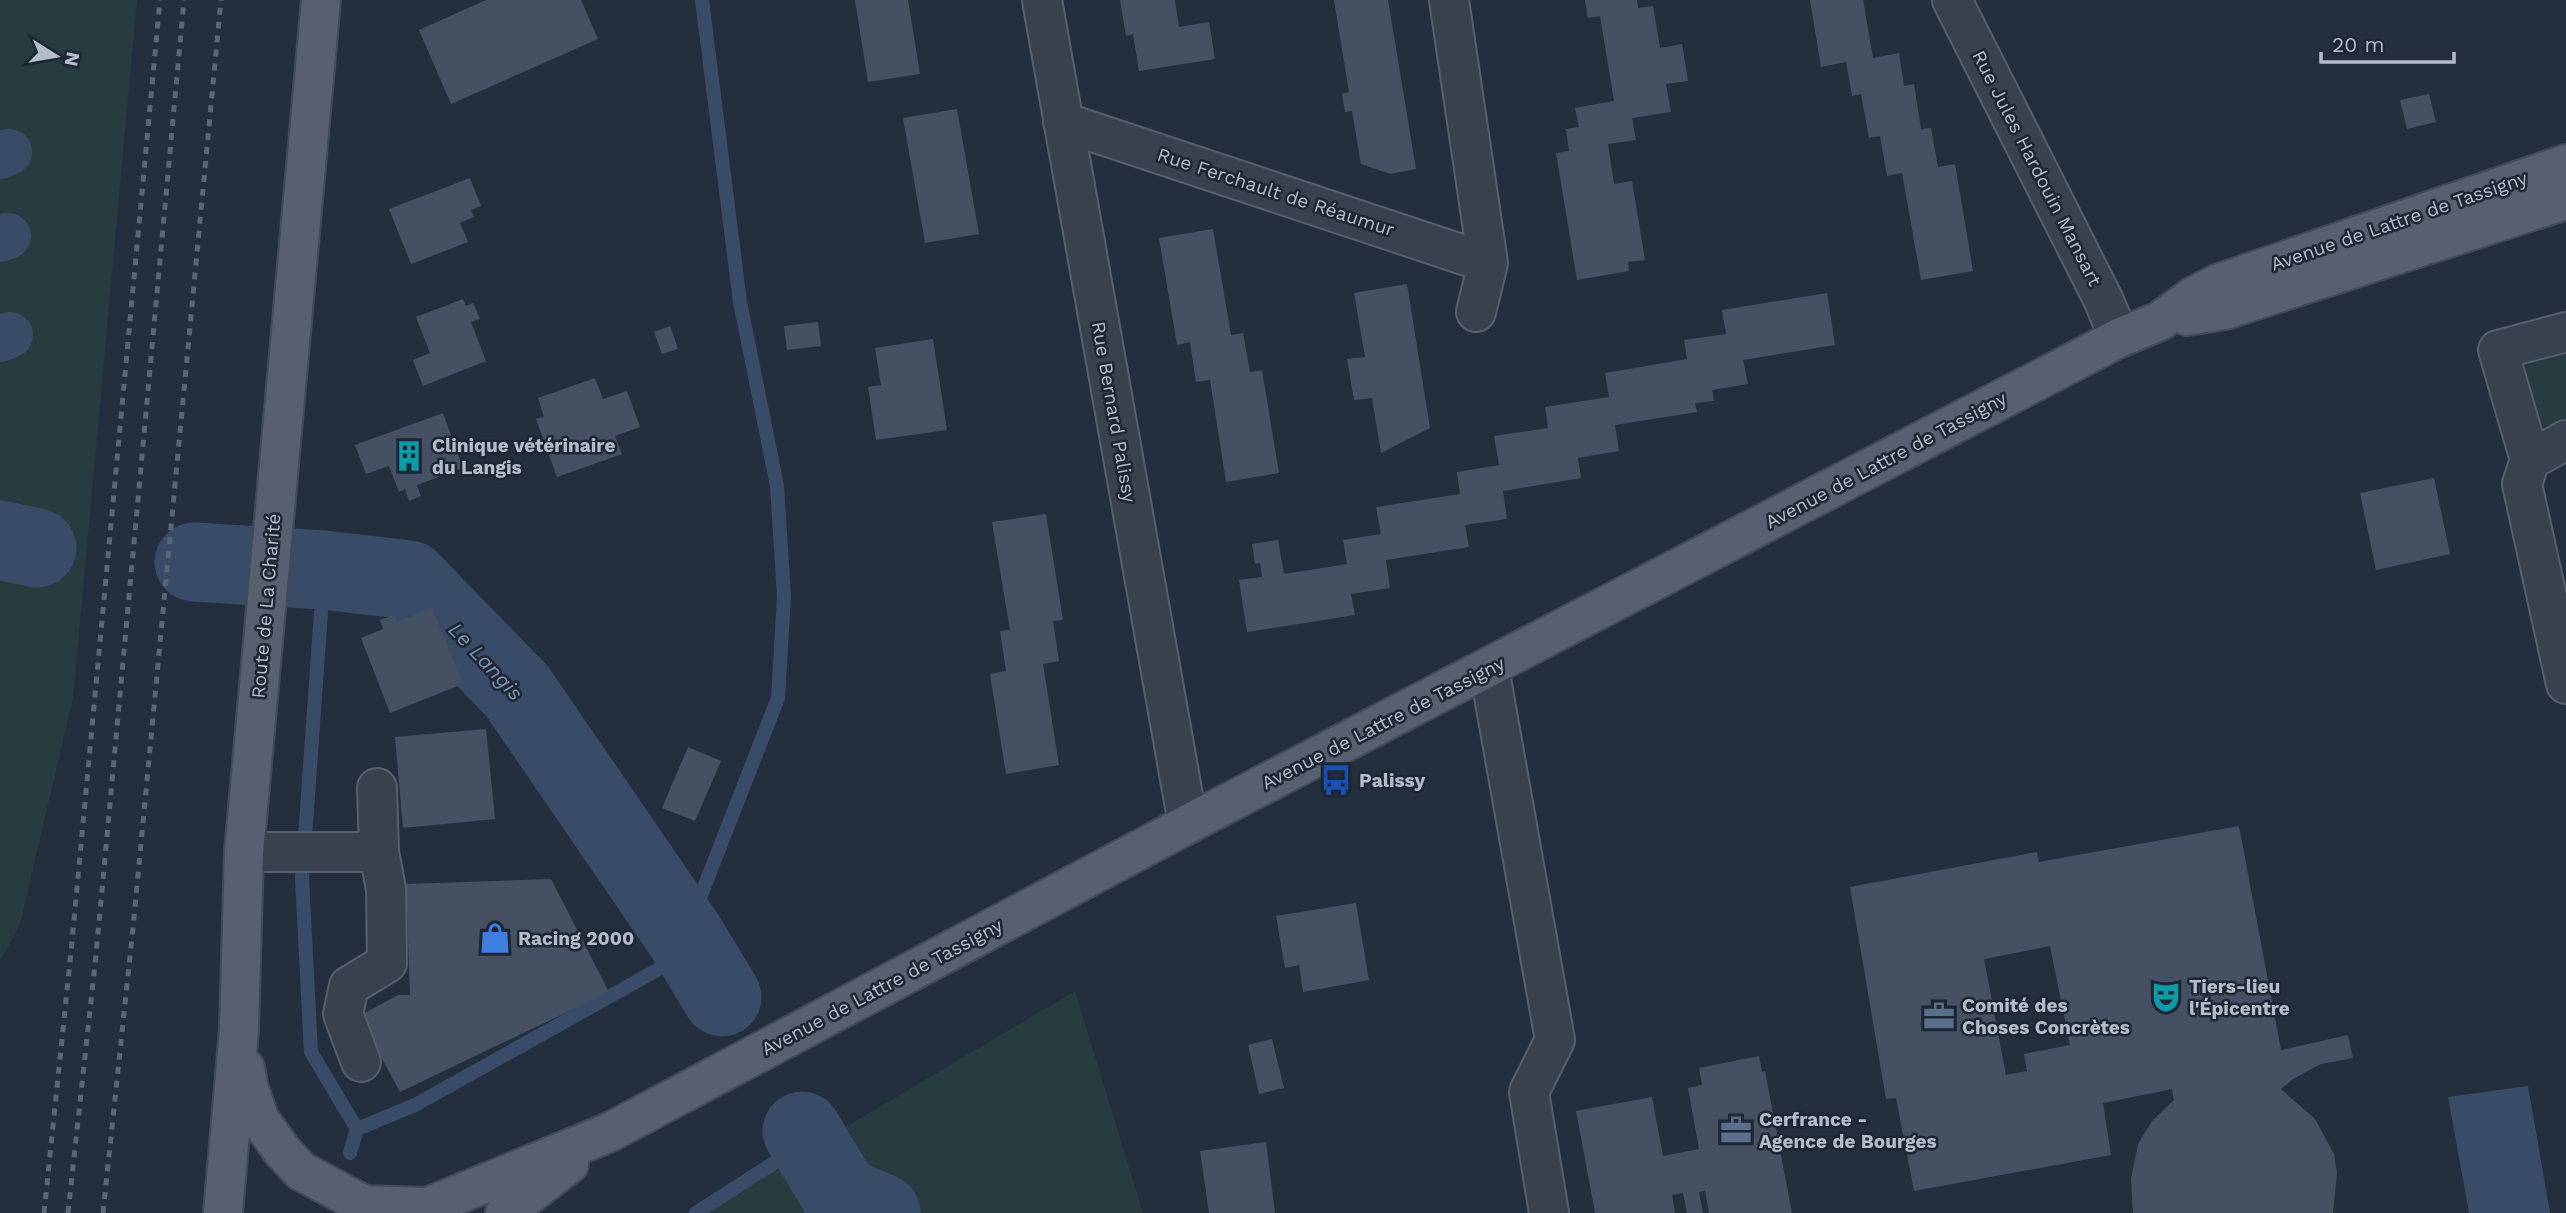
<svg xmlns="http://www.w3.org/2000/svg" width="2566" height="1213" font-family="'Work Sans',sans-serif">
	<rect width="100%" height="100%" fill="#242f3e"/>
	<path fill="#263c3f" d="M0 0H137L73 698 20 924 0 962Z
		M2566 353V422L2543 426 2535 424 2520 371 2533 363Z
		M1075 991 1143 1213H701Z"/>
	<path fill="#394c67" d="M2528 1086 2550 1213H2469L2448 1097Z"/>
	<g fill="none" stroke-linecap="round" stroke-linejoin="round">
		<path stroke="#394c67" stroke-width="14" d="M324 570 302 879 311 1052 357 1129 350 1153
			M357 1129 415 1105 666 965 685 936 778 698 784 597 777 486 740 302 702 0
			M696 1213 808 1141"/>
		<path stroke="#394c67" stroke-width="46" d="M0 156 9 152
			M0 239 8 236
			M0 339 10 335"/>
		<path stroke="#394c67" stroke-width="79" d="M0 540 37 548
			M194 562 324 570 409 580 517 691 685 936 722 997
			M802 1131 841 1196 881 1213"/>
	</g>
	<path fill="#455162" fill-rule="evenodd" d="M486 0H581L598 39 451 104 419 30Z
		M855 0H908L920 74 868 82Z
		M1120 0H1175L1179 27 1209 22 1215 59 1139 71 1133 34 1126 36Z
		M1334 0H1388L1416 169 1390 174 1361 164 1352 111 1345 112 1342 94 1349 92Z
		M1585 0H1637L1638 8 1653 6 1660 48 1682 44 1688 81 1666 84 1671 112 1632 118 1636 140 1608 144 1614 184 1632 181 1645 260 1628 262 1629 271 1577 280 1556 153 1569 151 1566 129 1579 127 1575 108 1614 101 1600 16 1588 18Z
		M1810 0H1863L1873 58 1899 53 1904 86 1914 84 1921 129 1931 128 1938 167 1955 164 1973 271 1921 280 1902 173 1887 176 1880 136 1869 138 1861 94 1852 96 1846 62 1821 67Z
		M2429 94 2436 122 2407 129 2400 100Z
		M957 109 979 234 925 243 903 118Z
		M470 178 481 206 471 210 474 217 460 223 468 242 411 264 389 209Z
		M1213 229 1231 335 1243 333 1250 372 1262 370 1279 473 1226 482 1210 380 1196 382 1190 342 1177 345 1159 238Z
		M1407 284 1430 428 1381 453 1372 398 1354 400 1347 359 1365 357 1354 293Z
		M1827 293 1835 345 1743 360 1748 384 1712 390 1714 401 1695 403 1697 412 1615 425 1619 451 1578 458 1581 478 1503 491 1507 519 1465 525 1469 547 1386 560 1390 588 1351 594 1355 615 1247 632 1239 580 1262 577 1260 563 1255 564 1252 544 1278 540 1284 574 1347 564 1343 540 1381 534 1376 507 1460 494 1457 472 1499 465 1494 436 1548 428 1545 407 1609 397 1605 373 1687 359 1684 340 1726 334 1722 310Z
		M463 299 466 306 473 303 480 319 471 322 486 361 423 386 413 360 430 353 416 317Z
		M818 322 821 346 787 350 784 326Z
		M670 326 678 349 662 354 654 332Z
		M933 339 947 430 876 440 868 387 881 385 875 348Z
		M595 378 603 399 627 391 640 427 615 436 622 454 557 477 536 419 544 417 538 398Z
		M443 413 463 468 417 485 421 496 409 501 405 489 399 492 389 466 366 474 355 445Z
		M2434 478 2450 554 2376 570 2360 493Z
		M1046 514 1063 620 1053 621 1059 661 1043 664 1059 765 1006 774 990 674 1006 671 1000 631 1010 630 992 522Z
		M432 608 463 684 390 713 361 638 383 629 380 620 394 615 397 622Z
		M486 729 495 819 403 828 395 737Z
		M688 747 721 761 695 821 662 808Z
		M2239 826 2281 1050 2348 1035 2353 1058 2321 1064 2293 1079 2281 1089 2315 1119 2334 1154 2337 1173 2333 1213H2133L2131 1179 2138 1144 2152 1121 2174 1100 2172 1089 2103 1103 2111 1155 1914 1191 1896 1098 1886 1099 1850 887 2037 852 2039 862ZM2050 946 2070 1045 2024 1054 2027 1071 2006 1075 1984 959Z
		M551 879 609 992 400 1092 359 1016 398 995H410L406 884Z
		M1356 903 1369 980 1303 992 1299 965 1285 968 1276 916Z
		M1272 1039 1284 1088 1259 1094 1248 1045Z
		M1759 1056 1762 1072 1765 1071 1792 1213H1709L1705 1191 1699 1192 1703 1213H1687L1683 1193 1672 1195 1675 1213H1595L1576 1111 1652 1097 1663 1156 1699 1149 1688 1088 1702 1085 1699 1068Z
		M1266 1142 1275 1213H1209L1200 1151Z"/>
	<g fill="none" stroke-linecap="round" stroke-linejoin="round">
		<defs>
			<path id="minor" d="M1042 0 1188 824
				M1952 0 2104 301 2119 338
				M1063 122 1488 263 1449 0
				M1476 312 1488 263
				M2566 440 2530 460 2522 484 2566 684
				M2530 460 2498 350 2566 332
				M1489 668 1555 1040 1529 1092 1549 1213
				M244 852H379
				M361 1062 343 1014 349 986 387 963 386 889 379 852 377 788"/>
			<path id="major" d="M2187 316 2225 310 2566 200
				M245 1068 249 1089 260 1120 283 1152 301 1171 364 1205 429 1207
				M223 1213 239 1029 244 852 321 0
				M413 1213 610 1132 1188 824 2119 338 2160 321 2194 296 2217 284 2566 164
				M505 1213 569 1164"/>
		</defs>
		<use href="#minor" stroke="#565f6c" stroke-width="42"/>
		<use href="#major" stroke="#414a57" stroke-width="42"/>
		<use href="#minor" stroke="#38414e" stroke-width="38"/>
		<use href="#major" stroke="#56606e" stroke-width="38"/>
		<path stroke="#5a6575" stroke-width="5" stroke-dasharray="7 7" stroke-linecap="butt" d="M44 1213 71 952 160 0
			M68 1213 96 955 184 0
			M103 1213 133 928 221 0"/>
	</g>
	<defs>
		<symbol id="building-bare" viewBox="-9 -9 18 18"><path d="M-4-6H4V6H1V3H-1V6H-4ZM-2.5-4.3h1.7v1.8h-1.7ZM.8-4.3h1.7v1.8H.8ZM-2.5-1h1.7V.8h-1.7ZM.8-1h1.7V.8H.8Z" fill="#0f9aa8" stroke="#1d2633" stroke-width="2.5" paint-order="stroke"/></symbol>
		<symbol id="bus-bare" viewBox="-9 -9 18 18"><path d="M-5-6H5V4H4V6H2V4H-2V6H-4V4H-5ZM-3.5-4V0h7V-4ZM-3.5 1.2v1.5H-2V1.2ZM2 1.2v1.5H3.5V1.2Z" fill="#1a4fb4" stroke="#1d2633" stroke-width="2.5" paint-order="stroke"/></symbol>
		<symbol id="shop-bare" viewBox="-9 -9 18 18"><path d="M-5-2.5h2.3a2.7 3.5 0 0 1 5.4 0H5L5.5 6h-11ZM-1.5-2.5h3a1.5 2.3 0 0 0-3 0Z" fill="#3f7fe0" stroke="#1d2633" stroke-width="2.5" paint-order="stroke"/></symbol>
		<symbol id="theatre-bare" viewBox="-9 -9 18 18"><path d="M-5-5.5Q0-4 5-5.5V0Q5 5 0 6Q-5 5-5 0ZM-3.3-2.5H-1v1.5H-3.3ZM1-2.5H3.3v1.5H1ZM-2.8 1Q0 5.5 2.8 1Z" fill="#0f9aa8" stroke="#1d2633" stroke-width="2.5" paint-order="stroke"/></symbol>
		<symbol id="office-bare" viewBox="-9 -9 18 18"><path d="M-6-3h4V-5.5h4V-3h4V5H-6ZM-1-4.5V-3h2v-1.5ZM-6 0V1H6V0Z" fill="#5c6f8a" stroke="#1d2633" stroke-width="2.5" paint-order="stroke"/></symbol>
	</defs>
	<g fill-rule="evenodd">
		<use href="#building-bare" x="387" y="434" width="44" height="44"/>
		<use href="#bus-bare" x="1314" y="758" width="44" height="44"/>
		<use href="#shop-bare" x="473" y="916" width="44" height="44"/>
		<use href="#theatre-bare" x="2144" y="975" width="44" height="44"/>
		<use href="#office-bare" x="1917" y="994" width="44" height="44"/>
		<use href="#office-bare" x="1714" y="1108" width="44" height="44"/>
	</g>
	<g text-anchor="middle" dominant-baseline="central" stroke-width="5" stroke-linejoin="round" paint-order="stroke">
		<g font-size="19" fill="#b4bcc9" stroke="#1d2633">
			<text transform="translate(2037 168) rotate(63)">Rue Jules Hardouin Mansart</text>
			<text transform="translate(1276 192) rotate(18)">Rue Ferchault de Réaumur</text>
			<text transform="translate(2399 221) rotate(-19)">Avenue de Lattre de Tassigny</text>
			<text transform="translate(1114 412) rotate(80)">Rue Bernard Palissy</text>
			<text transform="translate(1886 460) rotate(-28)">Avenue de Lattre de Tassigny</text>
			<text transform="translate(266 606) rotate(-85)">Route de La Charité</text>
			<text transform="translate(1383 723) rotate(-27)">Avenue de Lattre de Tassigny</text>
			<text transform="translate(882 987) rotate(-28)">Avenue de Lattre de Tassigny</text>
		</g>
		<g font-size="19" font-weight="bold" fill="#b4bcc9" stroke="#1d2633" text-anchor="start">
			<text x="432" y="445">Clinique vétérinaire<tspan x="432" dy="22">du Langis</tspan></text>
			<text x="1359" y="780">Palissy</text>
			<text x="518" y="938">Racing 2000</text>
			<text x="2189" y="986">Tiers-lieu<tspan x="2189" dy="22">l'Épicentre</tspan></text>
			<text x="1962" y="1005">Comité des<tspan x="1962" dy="22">Choses Concrètes</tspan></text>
			<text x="1759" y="1119">Cerfrance -<tspan x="1759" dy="22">Agence de Bourges</tspan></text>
		</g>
		<g font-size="21" font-style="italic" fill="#7c92b1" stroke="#1d2633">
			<text transform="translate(486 661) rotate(47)">Le Langis</text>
		</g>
	</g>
	<g transform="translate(56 56) rotate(101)" stroke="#1d2633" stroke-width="5" paint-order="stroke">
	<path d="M0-5L12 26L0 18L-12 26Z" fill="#b4bcc9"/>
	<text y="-10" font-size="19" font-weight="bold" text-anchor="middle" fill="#b4bcc9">N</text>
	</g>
	<path d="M2321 52v10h133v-10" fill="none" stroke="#b4bcc9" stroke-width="3.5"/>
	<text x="2332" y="52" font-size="21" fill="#b4bcc9" stroke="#1d2633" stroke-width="5" paint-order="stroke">20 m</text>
</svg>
